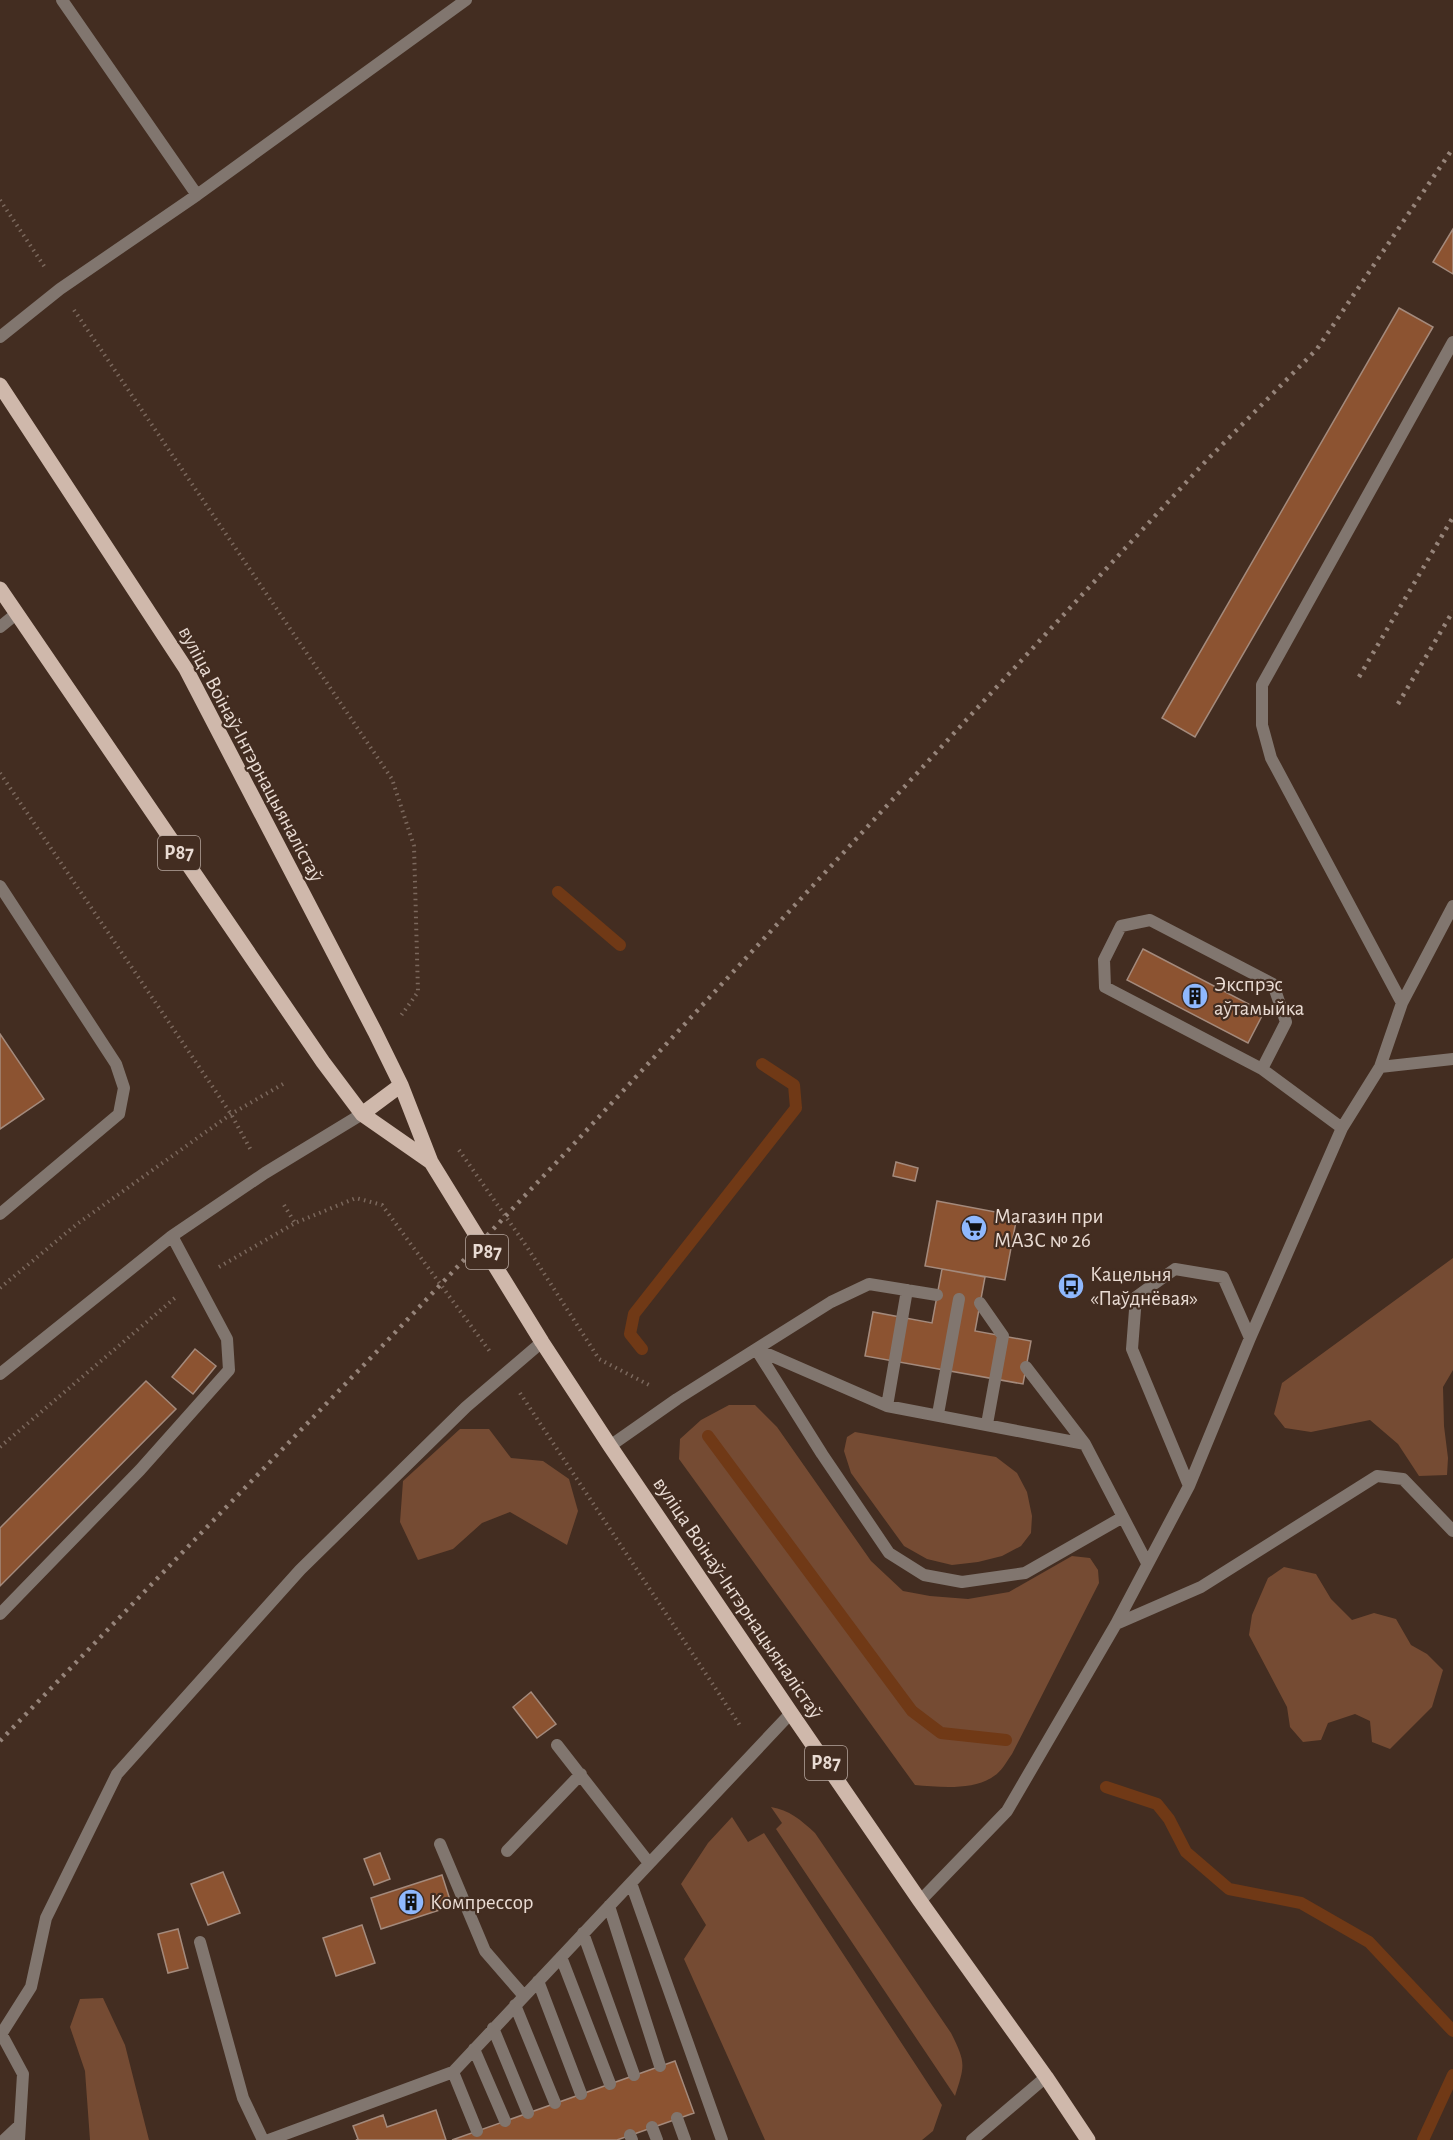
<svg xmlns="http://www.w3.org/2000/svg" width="1453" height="2140" font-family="'Alegreya Sans',sans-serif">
	<rect width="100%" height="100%" fill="#432d21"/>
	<path fill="#754b33" d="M1453 1258V1370L1443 1387 1444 1426 1448 1458 1447 1475 1419 1476 1398 1444 1370 1420 1311 1432 1285 1428 1274 1414 1282 1383Z
		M729 1405H755L777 1427 871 1561 903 1591 930 1596 968 1599 1009 1592 1072 1556 1090 1558 1098 1570 1099 1583 1012 1754C1007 1761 1001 1772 994 1776 973 1791 939 1787 915 1785L679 1459 680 1439 701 1420Z
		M460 1429H489L511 1458 543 1461 569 1479 578 1511 567 1545 510 1512 482 1523 453 1549 418 1560 400 1522 403 1481Z
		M855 1432 996 1457 1017 1473 1027 1492 1032 1516 1031 1533 1021 1546 1002 1556 978 1562 952 1565 927 1559 904 1546 851 1473 844 1451 847 1437Z
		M1284 1567 1316 1574 1331 1599 1352 1620 1374 1613 1396 1619 1411 1645 1427 1654 1443 1670 1432 1707 1390 1749 1372 1742 1370 1721 1355 1714 1328 1723 1321 1740 1303 1742 1290 1727 1287 1707 1249 1635 1252 1615 1268 1578Z
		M771 1807C789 1810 801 1820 815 1833L951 2033C966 2063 965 2065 955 2096L776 1829 782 1823Z
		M732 1817 748 1842 764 1833 942 2105 933 2131 922 2140H765L684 1959 706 1925 681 1884 708 1843Z
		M103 1998 125 2045 149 2140H90L85 2071 70 2027 80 1999Z"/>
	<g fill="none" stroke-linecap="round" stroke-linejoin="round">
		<path stroke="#703916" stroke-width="12" d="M558 892 620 945
			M642 1349 630 1334 634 1314 796 1108 794 1085 762 1064
			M708 1436 912 1711 941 1733 1006 1740
			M1106 1787 1157 1804 1169 1819 1186 1852 1229 1889 1301 1903 1369 1942 1453 2031
			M1423 2140 1453 2075"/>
	</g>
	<path fill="#8c5331" stroke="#a48a7c" stroke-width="1.5" d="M1453 229V274L1433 262Z
		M1399 308 1433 327 1195 737 1162 718Z
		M1143 949 1264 1012 1248 1043 1127 980Z
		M0 1034 44 1099 0 1129Z
		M896 1162 918 1168 915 1181 893 1176Z
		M937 1201 1017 1216 1005 1280 925 1266Z
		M942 1269 985 1277 975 1331 1031 1341 1023 1384 865 1356 873 1312 932 1323Z
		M195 1349 216 1366 193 1394 172 1377Z
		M146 1381 176 1409 0 1586V1528Z
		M531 1692 556 1724 537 1738 513 1707Z
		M380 1853 390 1879 374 1885 364 1859Z
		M223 1872 240 1913 208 1925 191 1884Z
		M442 1875 452 1906 381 1929 371 1898Z
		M362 1925 375 1963 336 1976 323 1938Z
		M178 1929 188 1968 168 1973 158 1934Z
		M675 2061 694 2113 617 2140H452Z
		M436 2110 446 2140H356L358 2139 353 2126 383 2115 387 2127Z"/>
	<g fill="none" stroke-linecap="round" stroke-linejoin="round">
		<path stroke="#7b685d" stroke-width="4" stroke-dasharray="1.5 4.5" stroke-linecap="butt" d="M0 200 46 269
			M74 310 392 779 414 846 418 992 400 1017
			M0 773 231 1114 252 1152
			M459 1150 527 1247 599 1359 651 1386
			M284 1205 295 1223
			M219 1267 295 1223 356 1198 382 1205 491 1353
			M0 1288 77 1224 231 1114 283 1084
			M520 1393 741 1727
			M0 1447 176 1297"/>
		<path stroke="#81766f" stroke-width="12" d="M62 0 197 195
			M0 337 60 289 197 195 466 0
			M0 627 16 614
			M0 886 116 1064 124 1088 119 1114 0 1214
			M1402 1003 1271 758 1262 725V685L1453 342
			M1380 1067 1402 1003 1453 906
			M1262 1069 1286 1022 1273 984 1150 920 1121 926 1104 960 1105 987 1262 1069 1342 1128
			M980 1303 1003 1336 987 1424
			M756 1349 822 1454 889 1553 924 1575 962 1582 1025 1573 1123 1517
			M756 1349 887 1406 1085 1444
			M1026 1367 1085 1444 1147 1563
			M0 1374 172 1236 265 1173 362 1114
			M887 1406 907 1290
			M938 1414 959 1299
			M610 1446 677 1399 831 1302 869 1284 937 1295
			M1189 1486 1132 1349 1136 1297 1175 1269 1223 1277 1250 1338
			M0 1614 140 1470 229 1370 227 1339 172 1236
			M1116 1624 1201 1587 1377 1476 1403 1479 1453 1531
			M557 1745 649 1863
			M440 1844 485 1951 524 1996
			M507 1851 581 1774
			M631 1883 722 2140
			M920 1901 1007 1811 1116 1624 1189 1486 1250 1338 1342 1128 1380 1067 1453 1059
			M609 1906 660 2066
			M583 1933 634 2075
			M200 1942 243 2098 263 2140
			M561 1957 610 2084
			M538 1981 581 2094
			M515 2005 555 2103
			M493 2028 528 2113
			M2 2035 23 2074 19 2140
			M0 2036 31 1987 46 1918 117 1774 300 1570 466 1407 542 1342
			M474 2049 505 2121
			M453 2072 477 2131
			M677 2118 685 2140
			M652 2127 657 2140
			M630 2135 632 2140
			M4 2140 19 2126
			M269 2140 453 2072 791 1713
			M972 2140 1046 2077"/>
		<path stroke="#cfb8ab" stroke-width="15" d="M0 385 186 669 375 1032 401 1085 431 1162 542 1342 610 1446 791 1713 920 1901 1046 2077 1088 2140
			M0 589 323 1062 362 1114 431 1162
			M362 1114 401 1085"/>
		<path stroke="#96847a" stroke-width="4.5" stroke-dasharray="3 6" stroke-linecap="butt" d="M1359 677 1453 517
			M1398 704 1453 611
			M0 1741 388 1340 572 1146 1205 462 1317 349 1453 148"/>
	</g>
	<defs>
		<symbol id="building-disc" viewBox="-11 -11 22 22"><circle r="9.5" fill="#8fb8fd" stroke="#432d21"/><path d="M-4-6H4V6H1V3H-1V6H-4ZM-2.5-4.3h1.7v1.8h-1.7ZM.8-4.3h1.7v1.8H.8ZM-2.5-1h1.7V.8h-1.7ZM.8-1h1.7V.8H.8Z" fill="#111"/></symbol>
		<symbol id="supermarket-disc" viewBox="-11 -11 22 22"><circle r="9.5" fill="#8fb8fd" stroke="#432d21"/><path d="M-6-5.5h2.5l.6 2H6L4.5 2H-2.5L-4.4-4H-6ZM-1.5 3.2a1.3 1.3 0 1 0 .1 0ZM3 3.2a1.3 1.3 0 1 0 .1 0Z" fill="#111"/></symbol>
		<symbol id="bus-disc" viewBox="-11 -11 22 22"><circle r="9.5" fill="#8fb8fd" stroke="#432d21"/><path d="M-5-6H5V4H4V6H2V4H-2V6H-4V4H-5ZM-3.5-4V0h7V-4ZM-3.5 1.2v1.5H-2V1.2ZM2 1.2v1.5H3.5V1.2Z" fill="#111"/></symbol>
	</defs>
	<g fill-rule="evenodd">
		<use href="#building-disc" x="1180" y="981" width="30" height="30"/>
		<use href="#supermarket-disc" x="959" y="1213" width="30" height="30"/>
		<use href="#bus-disc" x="1056" y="1271" width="30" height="30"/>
		<use href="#building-disc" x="396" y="1887" width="30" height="30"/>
	</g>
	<g text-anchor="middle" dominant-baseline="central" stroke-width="4.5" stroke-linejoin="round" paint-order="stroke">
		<g fill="#432d21" stroke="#b7a79e" stroke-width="1.5">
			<rect x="158" y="836" width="42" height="34" rx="4.5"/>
			<rect x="466" y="1235" width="42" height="34" rx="4.5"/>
			<rect x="805" y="1746" width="42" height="34" rx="4.5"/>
		</g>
		<g font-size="20" font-weight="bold" fill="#e9dbd3">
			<text x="179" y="853">Р87</text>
			<text x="487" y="1252">Р87</text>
			<text x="826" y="1763">Р87</text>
		</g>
		<g font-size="21" fill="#e9dbd3" stroke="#432d21">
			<text transform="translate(251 754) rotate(62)">вуліца Воінаў-Інтэрнацыяналістаў</text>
			<text transform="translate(738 1598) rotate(56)">вуліца Воінаў-Інтэрнацыяналістаў</text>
		</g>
		<g font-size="21" fill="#e9dbd3" stroke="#432d21" text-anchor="start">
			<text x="1214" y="984">Экспрэс<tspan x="1214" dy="24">аўтамыйка</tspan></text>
			<text x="994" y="1216">Магазин при<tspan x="994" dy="24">МАЗС № 26</tspan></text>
			<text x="1090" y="1274">Кацельня<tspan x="1090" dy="24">«Паўднёвая»</tspan></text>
			<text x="430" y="1902">Компрессор</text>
		</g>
	</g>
</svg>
